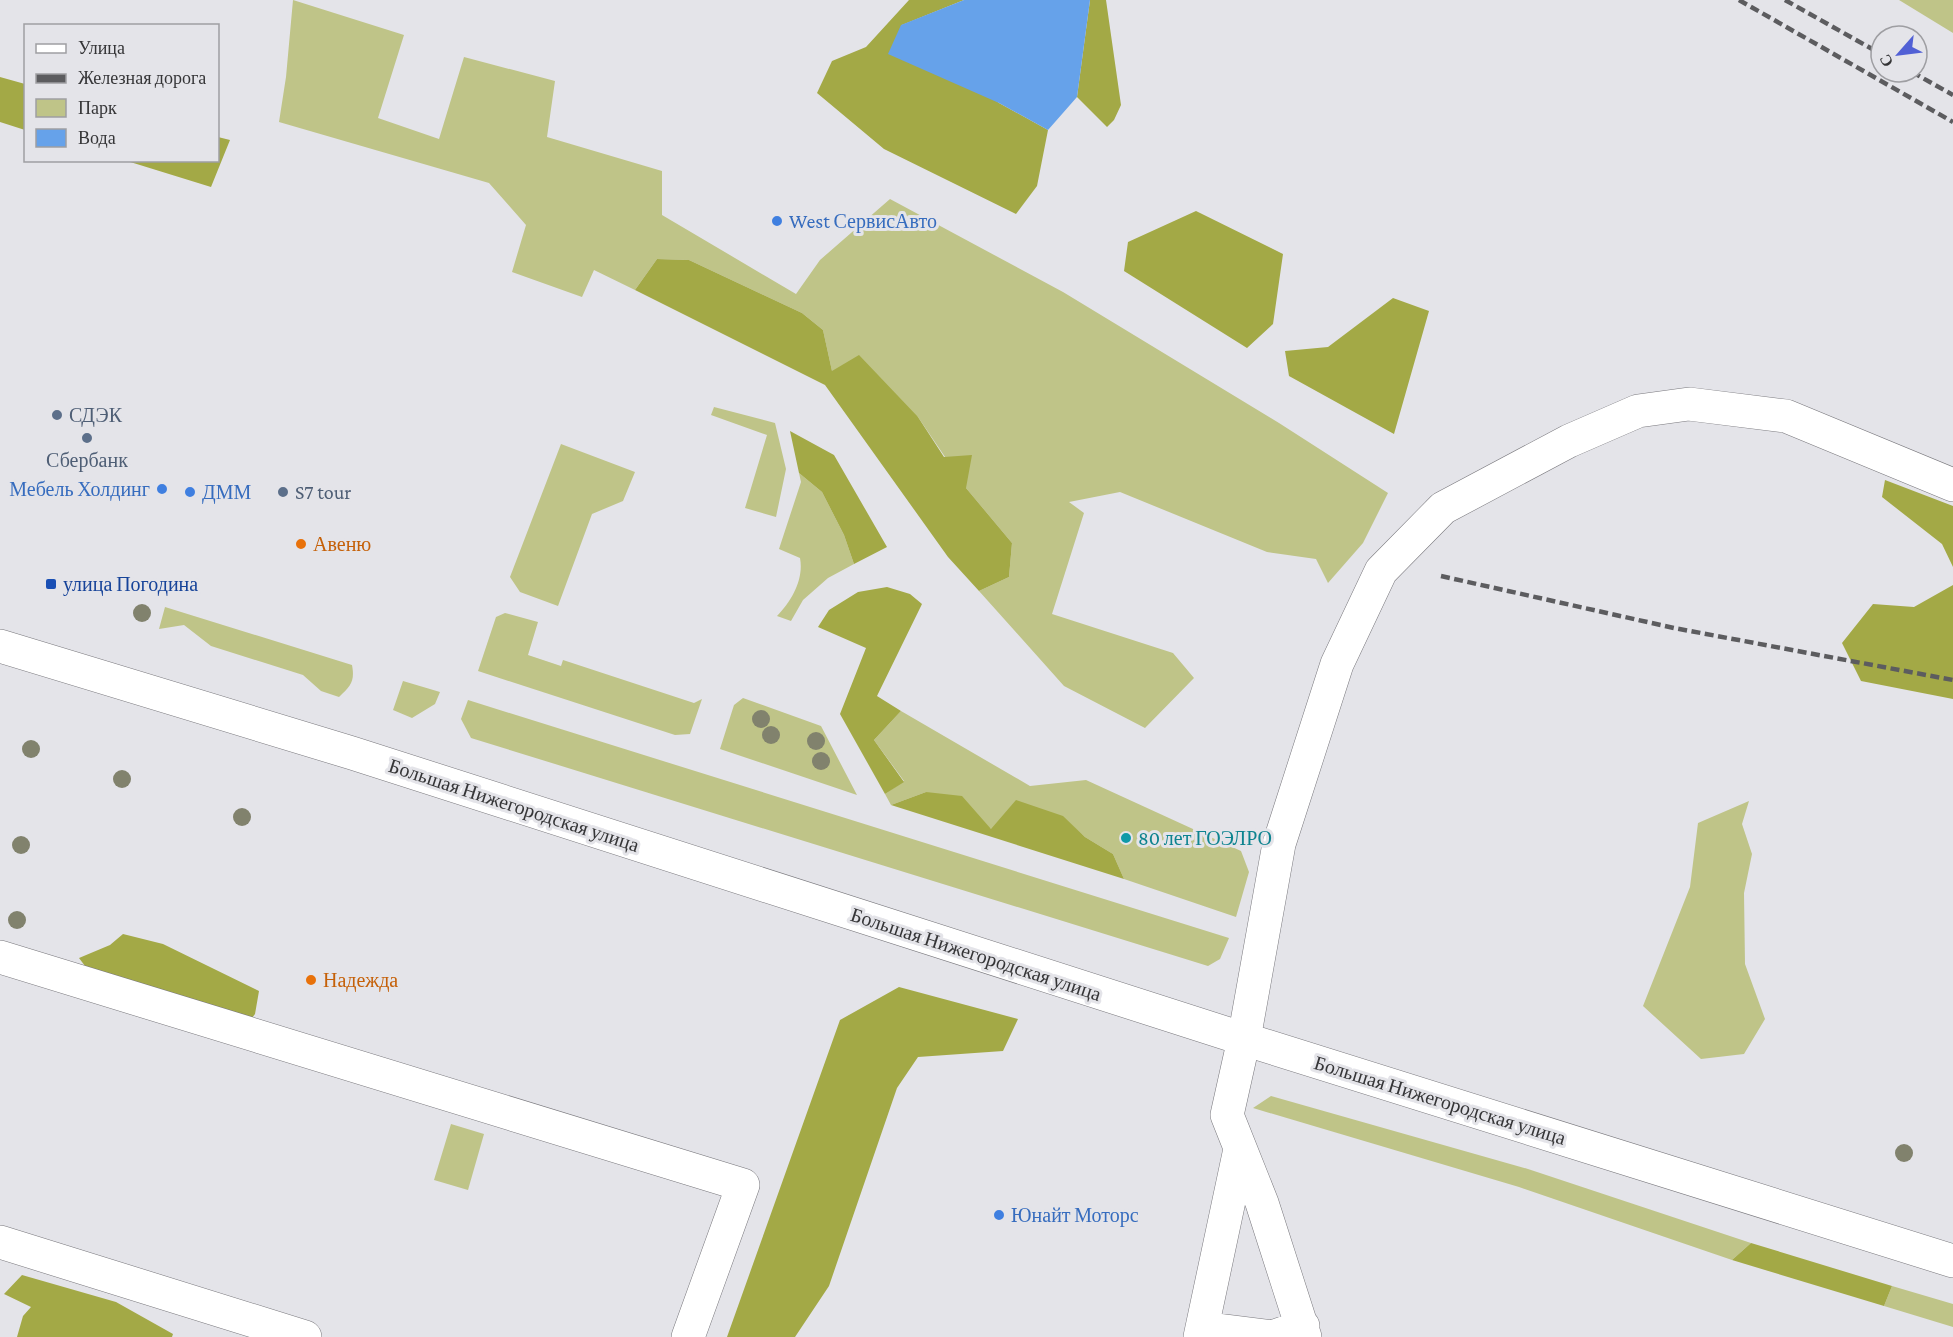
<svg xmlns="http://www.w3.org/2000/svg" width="1953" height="1337" font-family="'Crimson Pro',serif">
	<rect width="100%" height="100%" fill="#e4e4e9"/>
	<path fill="#bfc488" d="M293 0 404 35 378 118 439 139 464 57 555 81 547 137 662 171V215L796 294 820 260 890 199 1063 292 1279 423 1388 493 1363 543 1328 583 1316 559 1267 552 1120 492 1069 502 1084 513 1052 614 1173 653 1194 678 1145 728 1064 686 979 591 1009 577 1012 543 966 488 918 417 832 371 823 330 802 313 689 260 657 259 635 290 594 270 582 297 512 272 526 225 489 183 279 122 286 77Z
		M1899 0H1953V33Z
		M714 407 775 423 786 469 776 517 745 508 767 435 711 415Z
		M561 444 635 472 623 501 592 514 558 606 520 592 510 577Z
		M799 473 822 492 844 535 854 564 828 578 803 600 791 621 777 616C792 601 804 579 800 558L779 549 801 482Z
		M165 607 352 665C355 681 351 686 339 697L321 691 303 675 211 646 184 625 159 629Z
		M505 613 538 622 528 655 561 666 563 660 694 703 702 699 690 734 675 735 478 671 496 617Z
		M403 681 440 692 435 704 412 718 393 710Z
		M743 698 821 726 857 795 720 749 734 705Z
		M468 700 1229 938 1220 959 1208 966 471 738 461 719Z
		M901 711 1030 786 1086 780 1241 851 1249 872 1236 917 1124 879 1113 854 1085 837 1063 817 991 829 926 792 891 805 885 794 904 781 874 740Z
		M1749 801 1742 824 1752 854 1744 893 1745 964 1765 1019 1744 1054 1701 1059 1643 1006 1690 887 1698 823Z
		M1271 1096 1528 1169 1751 1243 1732 1260 1519 1187 1253 1108Z
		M451 1124 484 1134 468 1190 434 1180Z
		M1892 1286 1953 1304V1327L1884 1306Z"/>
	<path fill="#a3a946" d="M909 0H964L902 25 999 103 1048 130 1037 186 1016 214 884 149 817 93 832 61 866 47Z
		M1090 0H1106L1121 105 1114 120 1107 127 1077 97Z
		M0 77 25 84V130L0 122Z
		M218 137 230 140 211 187 127 161 218 160Z
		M1196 211 1283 254 1273 324 1247 348 1124 271 1128 242Z
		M657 259 689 260 802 313 823 330 832 371 859 355 918 417 944 457 972 455 966 488 1012 543 1009 577 979 591 948 557 825 385 635 290Z
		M1393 298 1429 311 1394 434 1289 376 1285 351 1328 347Z
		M790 431 834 455 887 547 854 564 844 535 822 492 799 473Z
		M1885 480 1953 506V567L1942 544 1882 497Z
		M1953 585V699L1861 681 1842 643 1873 604 1914 607Z
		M887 587 910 594 922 604 877 696 901 711 874 740 904 782 885 794 840 714 866 648 818 627 829 610 858 592Z
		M926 792 962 796 991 829 1016 800 1063 816 1085 837 1113 854 1124 879 891 805Z
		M123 934 163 944 259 991 255 1014 249 1022 91 974 79 958 110 945Z
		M899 987 1018 1019 1003 1051 918 1057 897 1088 829 1286 795 1337H727L840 1020Z
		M1751 1243 1892 1286 1884 1306 1732 1260Z
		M22 1275 116 1302 173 1334 172 1337H17L23 1316 31 1307 4 1294Z"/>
	<path fill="#66a2ea" d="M964 0H1090L1077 97 1048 130 999 103 888 54 901 25Z"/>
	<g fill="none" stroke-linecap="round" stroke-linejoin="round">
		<defs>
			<path id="minor" d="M0 957 743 1185 688 1337
				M0 1242 305 1337
				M1202 1328 1272 1337 1303 1326
				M1200 1337 1240 1149
				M1305 1337 1262 1203 1227 1115 1244 1039 1279 844 1337 664 1381 571 1443 508 1569 441 1638 411 1689 404 1786 416 1953 485"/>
			<path id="major" d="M0 646 352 753 1244 1039 1953 1261"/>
		</defs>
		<use href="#minor" stroke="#79787d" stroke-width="34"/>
		<use href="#major" stroke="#79787d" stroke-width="34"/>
		<use href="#minor" stroke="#fff" stroke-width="33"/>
		<use href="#major" stroke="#fff" stroke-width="33"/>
		<path stroke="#5c5c5f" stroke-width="4.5" stroke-dasharray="9 4.5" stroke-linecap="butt" d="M1739 0 1953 122
			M1785 0 1881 54
			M1912 72 1953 95
			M1441 576 1674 628 1953 680"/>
	</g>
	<g fill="#81826d">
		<circle cx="142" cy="613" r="9"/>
		<circle cx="761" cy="719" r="9"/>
		<circle cx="771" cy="735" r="9"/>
		<circle cx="816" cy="741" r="9"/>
		<circle cx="31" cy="749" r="9"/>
		<circle cx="821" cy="761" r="9"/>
		<circle cx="122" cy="779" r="9"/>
		<circle cx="242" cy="817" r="9"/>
		<circle cx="21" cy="845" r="9"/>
		<circle cx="17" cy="920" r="9"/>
		<circle cx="1904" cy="1153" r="9"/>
	</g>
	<g fill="#3f7fe0" stroke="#e4e4e9" stroke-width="2">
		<circle cx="777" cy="221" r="6"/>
		<circle cx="162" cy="489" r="6"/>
		<circle cx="190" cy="492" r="6"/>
		<circle cx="999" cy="1215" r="6"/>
	</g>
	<g fill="#5c6f8a" stroke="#e4e4e9" stroke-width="2">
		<circle cx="57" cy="415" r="6"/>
		<circle cx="87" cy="438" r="6"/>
		<circle cx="283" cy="492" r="6"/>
	</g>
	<g fill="#e8710a" stroke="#e4e4e9" stroke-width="2">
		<circle cx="301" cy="544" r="6"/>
		<circle cx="311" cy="980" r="6"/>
	</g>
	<rect fill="#1a4fb4" stroke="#e4e4e9" stroke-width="2" x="45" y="578" width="12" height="12" rx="3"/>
	<circle fill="#0f9aa8" stroke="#e4e4e9" stroke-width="2" cx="1126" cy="838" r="6"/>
	<g text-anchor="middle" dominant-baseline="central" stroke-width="6" stroke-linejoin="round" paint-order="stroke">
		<g font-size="20" fill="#366cbe" stroke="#e4e4e9" text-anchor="start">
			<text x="789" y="221">West СервисАвто</text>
			<text x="150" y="489" text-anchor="end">Мебель Холдинг</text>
			<text x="202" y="492">ДММ</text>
			<text x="1011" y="1215">Юнайт Моторс</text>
		</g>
		<g font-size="20" fill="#4e5e75" stroke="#e4e4e9" text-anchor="start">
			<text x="69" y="415">СДЭК</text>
			<text x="87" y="460" text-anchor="middle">Сбербанк</text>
			<text x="295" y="492">S7 tour</text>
		</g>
		<g font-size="20" fill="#c56008" stroke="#e4e4e9" text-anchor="start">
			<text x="313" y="544">Авеню</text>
			<text x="323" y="980">Надежда</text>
		</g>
		<g font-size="20" fill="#164399" stroke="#e4e4e9" text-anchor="start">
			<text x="63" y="584">улица Погодина</text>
		</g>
		<g font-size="20" fill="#353537" stroke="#e4e4e9">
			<text transform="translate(514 805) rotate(18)">Большая Нижегородская улица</text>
			<text transform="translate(976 954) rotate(18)">Большая Нижегородская улица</text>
			<text transform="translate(1440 1100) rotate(17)">Большая Нижегородская улица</text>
		</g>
		<g font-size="20" fill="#0d838f" stroke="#e4e4e9" text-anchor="start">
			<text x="1138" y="838">80 лет ГОЭЛРО</text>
		</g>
	</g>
	<rect x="24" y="24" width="195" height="138" fill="#e4e4e9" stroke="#9e9ea2" stroke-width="1.5"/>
	<rect x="36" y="44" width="30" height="9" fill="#ffffff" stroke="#9e9ea2" stroke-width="1.5"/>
	<text x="78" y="54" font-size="18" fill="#353537">Улица</text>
	<rect x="36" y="74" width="30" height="9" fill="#5c5c5f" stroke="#9e9ea2" stroke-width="1.5"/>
	<text x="78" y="84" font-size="18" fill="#353537">Железная дорога</text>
	<rect x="36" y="99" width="30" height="18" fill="#bfc488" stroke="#9e9ea2" stroke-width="1.5"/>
	<text x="78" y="114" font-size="18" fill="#353537">Парк</text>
	<rect x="36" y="129" width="30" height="18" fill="#66a2ea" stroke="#9e9ea2" stroke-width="1.5"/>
	<text x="78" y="144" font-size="18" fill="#353537">Вода</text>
	<g transform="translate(1899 54) rotate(242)"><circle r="28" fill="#e4e4e9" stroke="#9e9ea2" stroke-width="1.5"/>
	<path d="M0-4.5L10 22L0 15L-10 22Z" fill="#5160d5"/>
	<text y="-9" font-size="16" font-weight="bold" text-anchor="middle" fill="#353537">С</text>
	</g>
</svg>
